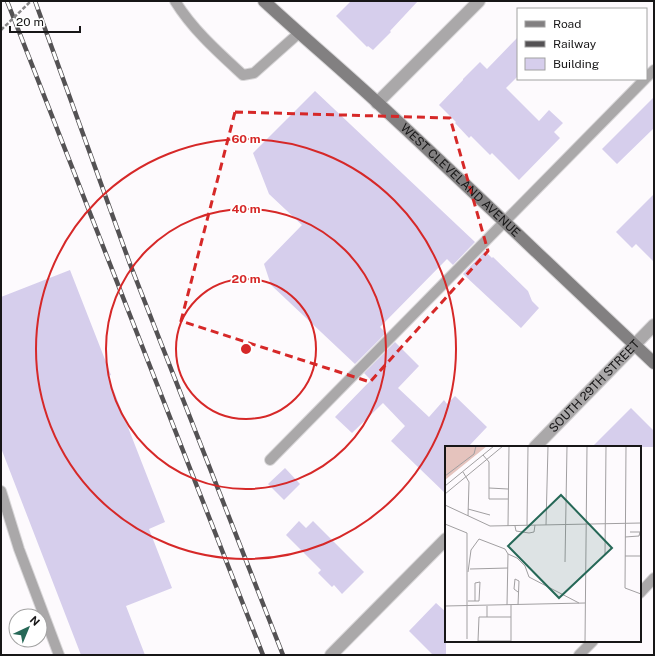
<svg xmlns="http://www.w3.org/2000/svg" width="655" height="656" font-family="'Public Sans',sans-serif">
	<rect width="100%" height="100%" fill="#fdfafd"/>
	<path fill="#d6ceec" d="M351 1H418L390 31 391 32 373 50 368 46 367 47 336 16Z
		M518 37V76L506 88 539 121 549 110 563 123 554 132 560 138 519 180 492 153 490 155 471 136 469 138 455 123 456 122 439 105 463 80V79L480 62 487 69Z
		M315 91 475 242 453 265 447 259 380 327 386 333 355 364 271 285 264 264 302 225 269 194 253 153Z
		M654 97V128L617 164 602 149Z
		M654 194V262L636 244 632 248 616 232Z
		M485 251 492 258 493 257 528 291 532 301 539 308 521 328 463 274Z
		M70 270 111 375 108 376 165 522 149 529 172 588 126 606 145 655H81L1 448V297Z
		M395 342 419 366 398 388 429 417 444 400 447 404 455 396 487 427 468 447H446V494L391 441 405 426 383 403 352 433 335 417 371 380 364 373Z
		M631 408 654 431V447H592Z
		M285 468 300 484 284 500 268 484Z
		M299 521 306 528 313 521 364 572 342 594 334 585 332 587 318 573 321 570 286 535Z
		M436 603 446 612V655H433L409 631Z"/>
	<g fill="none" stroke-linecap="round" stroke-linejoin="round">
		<defs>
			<path id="lane" d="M175 1C193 30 218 52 243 75L254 73 299 33
				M646 78 654 70
				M270 460 645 79
				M1 491 19 549 59 655
				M640 593 654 578
				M579 655 593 641"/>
			<g id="street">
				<path d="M377 103 479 1"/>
				<path id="s1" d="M535 447 654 325"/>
				<path d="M331 655 446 539"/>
			</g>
			<g id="secondary">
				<path id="s2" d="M264 1C302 36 341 69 379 104 471 189 562 277 654 363"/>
			</g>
		</defs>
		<use href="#lane" stroke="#d8d6d8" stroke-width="12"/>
		<use href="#street" stroke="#d8d6d8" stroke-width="14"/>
		<use href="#secondary" stroke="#d8d6d8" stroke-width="14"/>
		<use href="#lane" stroke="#aaa8a9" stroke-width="10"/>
		<use href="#street" stroke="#aaa8a9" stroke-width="12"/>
		<use href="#secondary" stroke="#828081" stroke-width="12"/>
		<defs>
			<path id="rail" d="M7 1 263 655
				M35 1 130 264 283 655"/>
		</defs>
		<use href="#rail" stroke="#545254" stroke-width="4.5"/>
		<use href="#rail" stroke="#fff" stroke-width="3" stroke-dasharray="9" stroke-linecap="butt"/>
		<path stroke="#858385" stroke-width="2.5" stroke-dasharray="4 2" stroke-linecap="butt" d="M1 30 31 1"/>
	</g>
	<path fill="none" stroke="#d62828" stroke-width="3" stroke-dasharray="8 5" stroke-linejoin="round" d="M235 112 450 118 488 251 370 382 181 321Z"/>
	<g fill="none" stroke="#d62828" stroke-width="2">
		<circle cx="246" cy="349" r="70"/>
		<circle cx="246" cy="349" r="140"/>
		<circle cx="246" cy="349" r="210"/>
	</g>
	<g text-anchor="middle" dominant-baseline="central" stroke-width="3.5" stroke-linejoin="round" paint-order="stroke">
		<g font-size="12" fill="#171617" stroke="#fff">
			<text stroke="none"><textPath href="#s2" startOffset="266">WEST CLEVELAND AVENUE</textPath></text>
			<text stroke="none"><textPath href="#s1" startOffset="85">SOUTH 29TH STREET</textPath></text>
		</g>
	</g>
	<g transform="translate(445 446)">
		<rect width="196" height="196" fill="#fdfafd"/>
		<path d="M0 0H42L0 34Z" fill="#e5c3bd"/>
		<path fill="none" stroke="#a19fa1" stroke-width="1" d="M181 0 180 142 196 148M38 9 44 16V53H63M18 26 24 36 23 70M0 30 29 8 31 0M0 40 49 0M44 42 63 43M0 48 58 0M0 59 45 80 196 77M23 63 45 69M0 78 22 87V193M82 79 83 0M101 79 103 0M63 80 64 0M70 80 71 85 84 87 89 86 90 79M180 91 194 90 195 86H185M63 108 72 112 80 120 84 131 134 157M160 109 161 0M180 110H196M120 116 122 0M25 123 63 122M23 126 26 104 34 93 60 103 63 108M23 155H34L35 136 30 137V155M62 159 63 108M73 159 74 135 70 133 69 143 73 146M0 160 140 157M42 160V171H34L33 195H66V159M42 171H66M140 196 142 0"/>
		<path fill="#266857" fill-opacity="0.15" stroke="#266857" stroke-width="2" d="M116 49 167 102 114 152 63 100Z"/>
		<rect width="196" height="196" fill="none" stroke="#171617" stroke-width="2"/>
	</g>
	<circle cx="246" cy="349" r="6" fill="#d62828" stroke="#fff" stroke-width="2"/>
	<g font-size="12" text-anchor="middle" font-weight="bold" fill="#d62828" stroke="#fff" stroke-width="3.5" stroke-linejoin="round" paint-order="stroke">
		<text x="246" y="143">60 m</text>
		<text x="246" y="213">40 m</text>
		<text x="246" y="283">20 m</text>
	</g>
	<rect width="655" height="656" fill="none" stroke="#171617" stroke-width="4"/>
	<rect x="517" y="8" width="130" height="72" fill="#ffffff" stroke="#a2a2a2"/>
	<rect x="525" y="21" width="20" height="6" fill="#828081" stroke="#a2a2a2"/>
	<text x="553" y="28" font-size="12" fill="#171617">Road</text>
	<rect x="525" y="41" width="20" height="6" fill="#545254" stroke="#a2a2a2"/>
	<text x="553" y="48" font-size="12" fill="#171617">Railway</text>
	<rect x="525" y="58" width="20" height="12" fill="#d6ceec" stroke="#a2a2a2"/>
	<text x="553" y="68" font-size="12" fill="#171617">Building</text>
	<g transform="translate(28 628) rotate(44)"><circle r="19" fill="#ffffff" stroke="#a2a2a2"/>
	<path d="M0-3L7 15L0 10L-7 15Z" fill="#266857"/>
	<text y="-6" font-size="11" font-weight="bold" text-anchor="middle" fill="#171617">N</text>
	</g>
	<path d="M10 26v6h70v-6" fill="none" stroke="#171617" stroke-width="2"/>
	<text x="16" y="26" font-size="12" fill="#171617" stroke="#ffffff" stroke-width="3" paint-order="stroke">20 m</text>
</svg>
